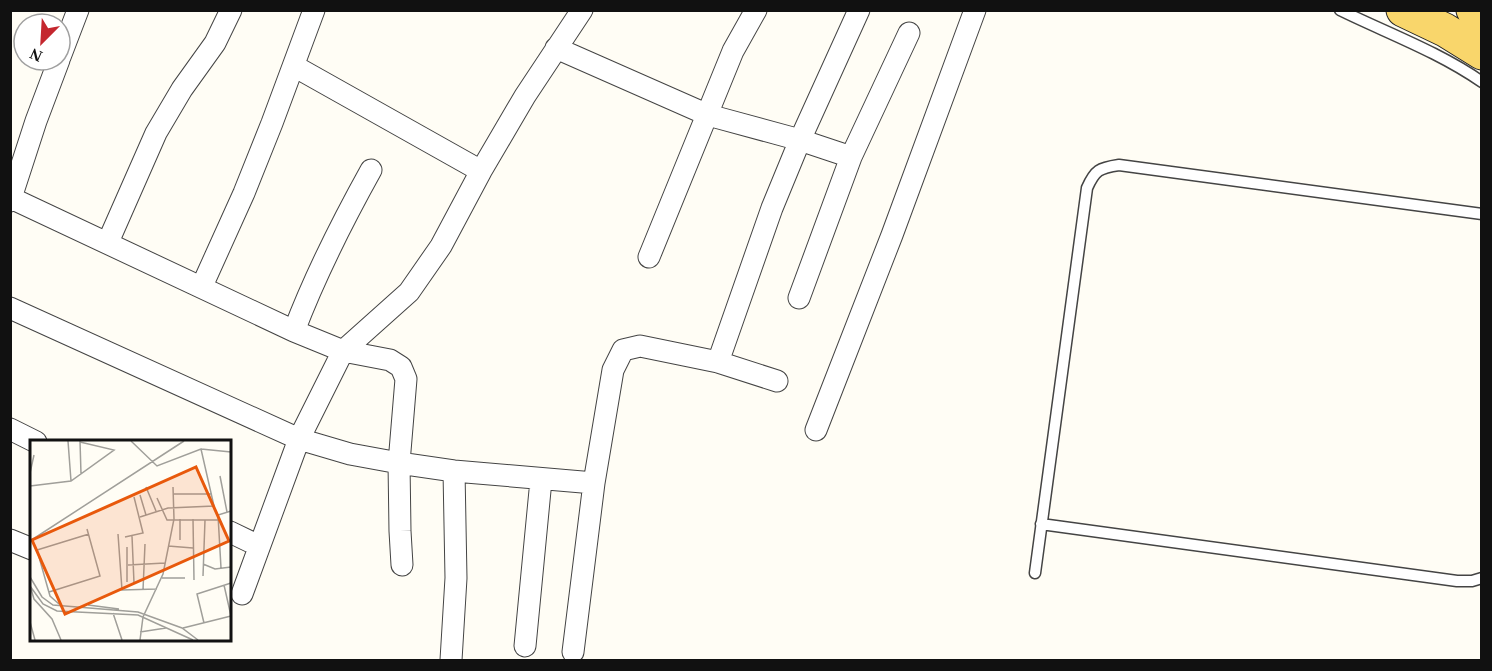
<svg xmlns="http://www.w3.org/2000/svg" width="1492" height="671" font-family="Georgia,serif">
	<rect width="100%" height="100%" fill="#fffdf5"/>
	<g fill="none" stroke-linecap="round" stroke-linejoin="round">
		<defs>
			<path id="service" d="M1340 10C1387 33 1439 52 1482 82
				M1041 524 1457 581H1472L1482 578
				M1035 573 1087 188C1095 170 1099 168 1119 165L1482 214"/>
			<path id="minor" d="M556 48 708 115 800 140 851 157
				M60 57 78 10
				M294 66 481 171
				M11 198 294 331 343 351 390 360 401 367 406 379 399 463 400 531 402 565
				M10 201 36 121 59 60
				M108 242 156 133 182 89 215 43 231 10
				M649 257 733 51 756 10
				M202 286 244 193 272 123 314 10
				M799 298 851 157 909 33
				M10 308 299 439 350 454 399 463 454 471 594 483
				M294 331C316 273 341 224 371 170
				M718 362 772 208 800 140 859 10
				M10 429 36 442
				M816 430 892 235 975 10
				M230 532 259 546
				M10 540 32 549
				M242 594 299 439 343 351 409 292 441 246 481 171 525 96 582 10
				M525 646 541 480
				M573 652 594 483 613 370 623 350 640 346 718 362 777 381
				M451 660 456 578 454 471"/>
			<path id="primary" d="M1403 10 1445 30 1482 53
				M1473 10 1482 16"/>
		</defs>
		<use href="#service" stroke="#444" stroke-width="13"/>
		<use href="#minor" stroke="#444" stroke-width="23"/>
		<use href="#primary" stroke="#222" stroke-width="35"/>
		<use href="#service" stroke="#fff" stroke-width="10"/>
		<use href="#minor" stroke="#fff" stroke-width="21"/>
		<use href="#primary" stroke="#f9d66b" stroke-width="33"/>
	</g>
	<g transform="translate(30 440)">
		<rect width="201" height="201" fill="#fffdf5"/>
		<path fill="none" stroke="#a09f9a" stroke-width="1.5" d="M38 1 41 41M50 1 51 34M101 1 127 26 171 9 184 66 138 68 110 77M171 9 201 12M0 33 4 15M190 36 197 72M0 46 41 41 84 10 50 2M116 47 126 71M144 54H182M110 55 116 75M127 58 137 80H188M163 79 164 140M88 94 92 150 127 149M102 96 104 143M95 97 113 93 104 57M150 100V79M0 101 154 1M138 106 163 108M97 107V142M173 124 185 129 201 127M98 125 135 123M191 128 188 75 201 71M173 136 175 80M0 137 12 157 23 165 108 172 152 188 168 200M132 138H155M194 145 201 176M0 146 13 164 27 171 108 175 163 200M1 149 4 159 22 179 31 200M113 150 115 104M19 152 70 136 57 89M29 164 20 156 7 110 59 94M58 165 89 169M83 173 92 200M0 182 5 200M174 183 167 154 201 143M153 188 201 176M110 192 136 188M110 200 113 177 133 134 144 79 143 47"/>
		<path fill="#e8590c" fill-opacity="0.15" stroke="#e8590c" stroke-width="3" d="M166 27 199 101 35 174 2 100Z"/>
		<rect width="201" height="201" fill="none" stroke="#111" stroke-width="3"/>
	</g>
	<rect width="1492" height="671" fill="none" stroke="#111111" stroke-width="24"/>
	<g transform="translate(42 42) rotate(204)"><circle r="28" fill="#ffffff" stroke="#a0a0a0" stroke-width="1.5"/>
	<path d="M0-4.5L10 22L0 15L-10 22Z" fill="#c4262e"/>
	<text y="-9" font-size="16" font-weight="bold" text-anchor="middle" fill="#111111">N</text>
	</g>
</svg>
